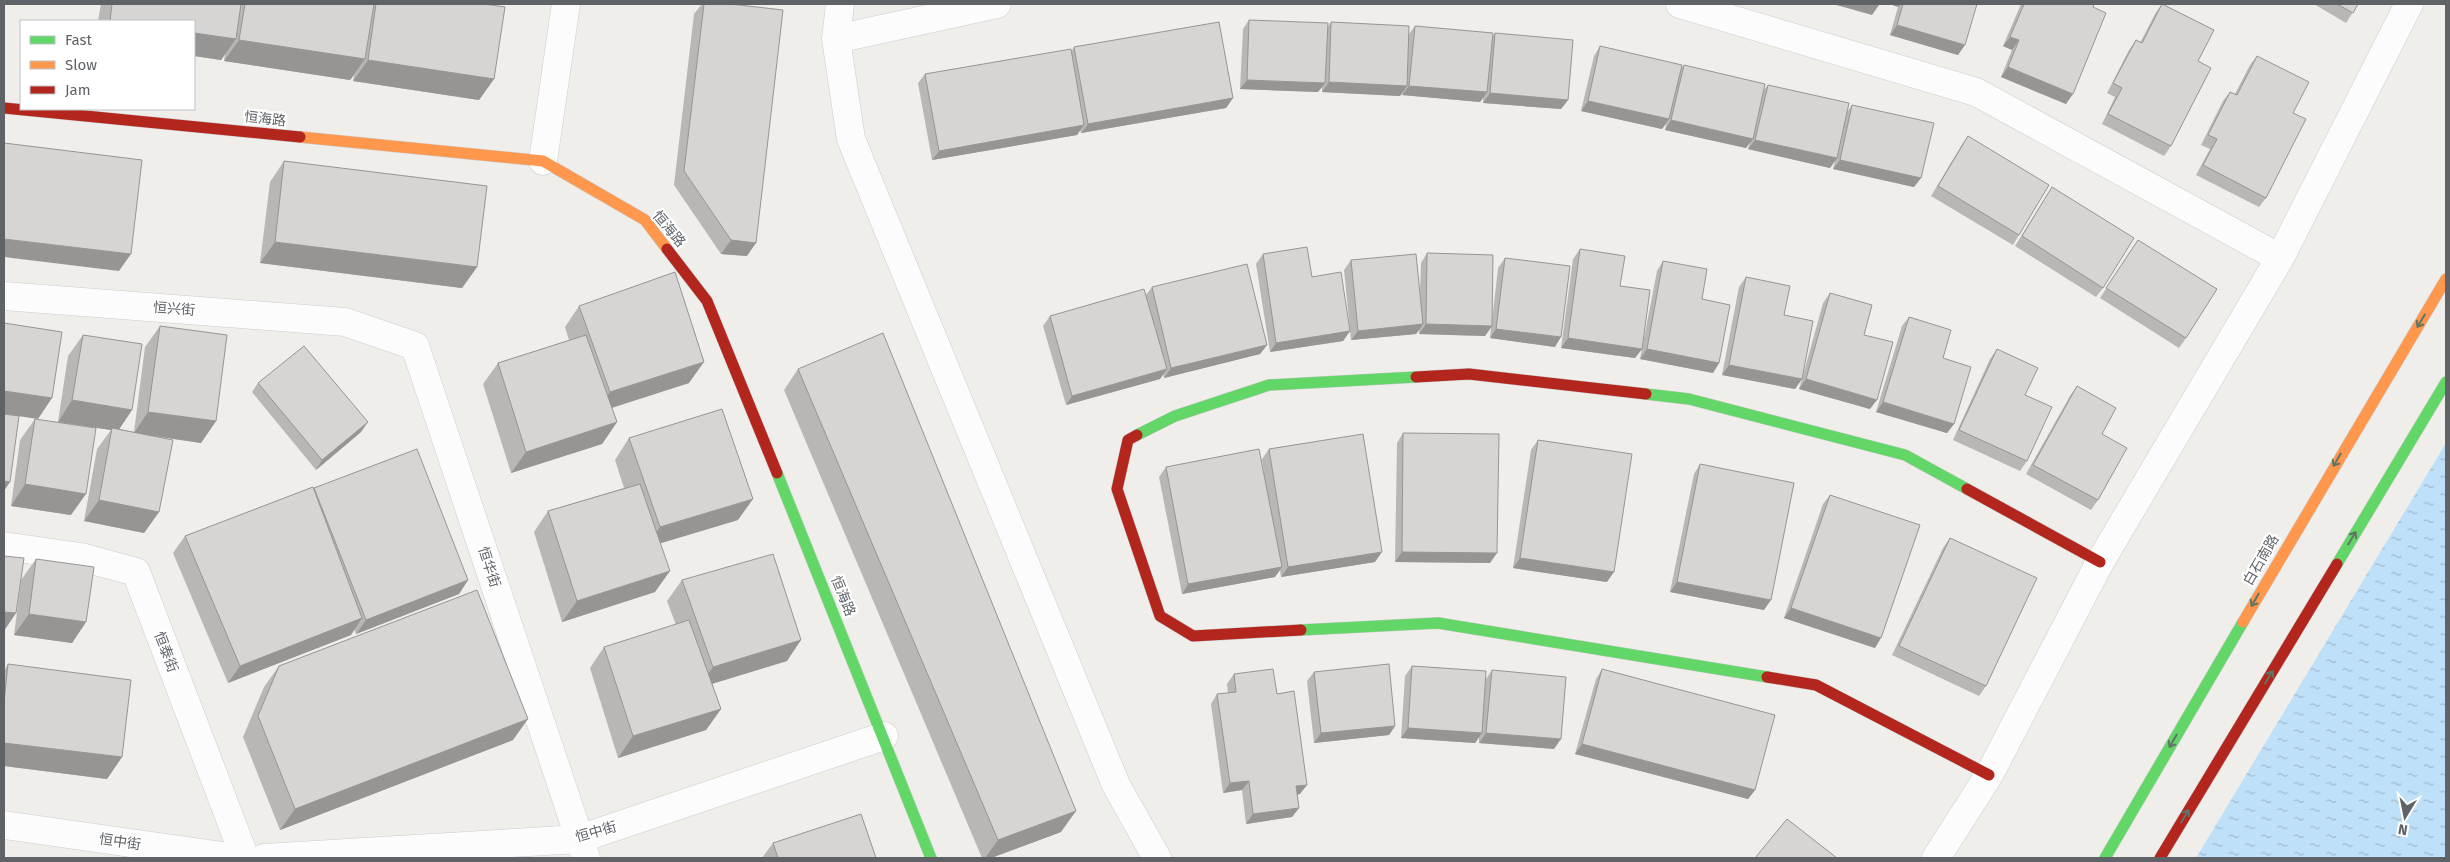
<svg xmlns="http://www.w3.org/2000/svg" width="2450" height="862" font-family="'Fira Sans','Noto Sans SC',sans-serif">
	<defs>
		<pattern id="water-ripples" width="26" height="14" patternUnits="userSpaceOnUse" patternTransform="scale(1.25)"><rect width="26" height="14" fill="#bfe0f9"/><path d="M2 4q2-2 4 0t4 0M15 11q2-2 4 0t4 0" fill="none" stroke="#9eb9cd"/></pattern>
	</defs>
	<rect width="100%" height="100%" fill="#efeeea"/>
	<path fill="url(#water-ripples)" d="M2446 443V858H2196Z"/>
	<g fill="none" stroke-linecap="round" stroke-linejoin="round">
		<defs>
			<path id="street" d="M840 4 836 39 851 139 1116 785 1157 858
				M1680 4 1976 92 2280 258
				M836 39 997 4
				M543 161 566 4
				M4 296 345 322 415 346 586 858
				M4 546 81 557 136 572 245 858
				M4 825 237 858
				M264 858 579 839 884 736
				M1936 858 1989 775 2100 562 2280 258 2409 4"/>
			<path id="fast" d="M1646 394 1689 399 1905 455 1967 489
				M1137 435 1175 416 1269 385 1416 377
				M777 473 931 858
				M2337 564 2446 382
				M1301 630 1438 623 1767 677
				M2105 858 2243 622"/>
			<path id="slow" d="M300 137 543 161 645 220 667 249
				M2243 622 2446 279"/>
			<path id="jam" d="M4 108 300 137
				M667 249 707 301 777 473
				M1416 377 1469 374 1646 394
				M1137 435 1128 440 1117 489 1160 616 1193 636 1301 630
				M1967 489 2100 562
				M1767 677 1816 685 1989 775
				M2160 858 2337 564"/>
		</defs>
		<use href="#street" stroke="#cbcccc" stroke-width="29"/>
		<use href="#fast" stroke="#cacacb" stroke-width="12"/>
		<use href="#slow" stroke="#cacacb" stroke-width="12"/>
		<use href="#jam" stroke="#cacacb" stroke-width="12"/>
		<use href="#street" stroke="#fdfcfc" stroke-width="28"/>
		<use href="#fast" stroke="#63d668" stroke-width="11"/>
		<use href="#slow" stroke="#ff974d" stroke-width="11"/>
		<use href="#jam" stroke="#b3261e" stroke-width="11"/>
	</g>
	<path fill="#b8b7b5" d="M101 4H484L494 79 479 100 353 81 354 75 350 80 224 61 225 54 221 60 194 56V21H98Z
		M702 4H730L747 256 721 254 674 185 694 14Z
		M1890 4H1977L1958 55 1890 35 1898 7Z
		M2021 4H2094L2066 104 2001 77 2012 50 2003 46Z
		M2162 4 2198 61 2171 146 2164 156 2102 124 2115 97 2107 93 2129 50 2136 40 2140 43 2155 14Z
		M2314 4H2358L2346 23Z
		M1249 20 1327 28 1331 22 1409 34 1415 26 1492 37 1495 33 1568 100 1561 109 1483 103V98L1480 102 1402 95 1403 92 1400 96 1322 92V87L1318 92 1240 89 1243 29Z
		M1600 46 1680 70 1684 65 1763 91 1768 85 1847 112 1852 105 1921 178 1914 187 1833 169 1835 161 1830 168 1748 149 1750 142 1746 148 1665 130 1666 124 1662 129 1581 111 1594 56Z
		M1074 47 1233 98 1226 108 1081 133 1080 130 1077 135 932 160 918 83 925 74 1071 52Z
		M2257 56 2293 113 2266 198 2259 207 2196 175 2210 149 2201 145 2223 101 2230 92 2235 94 2250 65Z
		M1968 136 2019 235 2013 245 1931 196 1961 146Z
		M284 161 477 267 462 288 260 263 270 182Z
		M2052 187 2103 288 2096 297 2015 246Z
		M2138 240 2186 338 2179 348 2100 298Z
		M1580 249 1620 286 1642 349 1635 358 1561 348 1573 259Z
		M1427 253 1492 321 1498 268 1505 258 1555 347 1490 338 1491 327 1485 336 1419 334V330L1416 334 1351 340 1350 331 1343 341 1270 352 1256 264 1263 254 1312 277 1350 330 1344 270 1351 260 1420 292 1421 263Z
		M1663 261 1702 299 1719 363 1713 373 1640 359 1657 271Z
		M1746 277 1784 315 1802 379 1823 303 1830 293 1864 335 1870 409 1799 389 1802 379 1795 389 1722 375 1739 287Z
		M1152 287 1267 345 1260 354 1164 378 1163 374 1160 379 1066 405 1043 326 1050 316 1146 295Z
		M579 306 689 383 612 408 617 422 602 444 511 473 483 384 498 363 569 340 565 327Z
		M1909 317 1943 358 1954 424 1947 433 1876 412 1902 326Z
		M160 326 216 421 201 443 153 436 159 512 144 533 84 521 97 449 111 430 58 422 68 356 83 335 132 410 119 429 134 432 145 347Z
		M1997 349 2025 395 2027 461 2020 471 1953 440 1990 359Z
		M798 369 1061 832 991 858H982L784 390Z
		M258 383 361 432 316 470 252 392Z
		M2077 386 2102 434 2098 500 2091 510 2026 474 2070 396Z
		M35 419 71 515 11 506 20 440Z
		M1403 433 1490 563 1395 562 1397 443Z
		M629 438 738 520 660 543 655 592 562 622 534 532 548 511 624 488 615 460Z
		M1538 440 1607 582 1513 568 1531 450Z
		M1269 449 1375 562 1281 577 1280 570 1275 577 1182 594 1159 477 1166 467 1265 481 1262 459Z
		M1700 464 1764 610 1670 592 1694 474Z
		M314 489 468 580 459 594 356 634 354 629 351 635 228 683 173 553 185 536Z
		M1830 495 1875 648 1784 618 1823 504Z
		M1950 538 1986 686 1979 696 1892 655 1943 548Z
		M36 559 86 622 72 643 14 635 21 580Z
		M682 580 787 661 712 684 721 709 706 730 618 758 590 668 604 647 676 625 667 601Z
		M8 664 122 757 107 779 4 766V671Z
		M279 666 513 740 280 830 243 737 264 687Z
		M1412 666 1486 679 1492 670 1554 749 1479 743V737L1475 743 1401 738 1405 676Z
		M1602 669 1755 790 1748 799 1575 754 1596 679Z
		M1314 672 1395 726 1389 735 1314 743 1307 681Z
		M1234 674 1277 694 1300 794 1297 795 1299 808 1292 817 1246 824 1242 790 1223 793 1211 704 1217 694 1228 693 1227 684Z
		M773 843 876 858H762Z"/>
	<path fill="#969594" d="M1833 4H1874L1879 5 1872 15Z
		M1890 4H1901L1898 7Z
		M1897 25 1965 45 1958 55 1890 35Z
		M194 33 236 39 221 60 194 56Z
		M2010 37 2019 40 2012 50 2003 46Z
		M239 40 365 59 350 80 224 61Z
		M368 60 494 79 479 100 353 81Z
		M2008 67 2073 94 2066 104 2001 77Z
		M1247 80 1325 83 1318 92 1240 89Z
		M1329 82 1407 86 1400 96 1322 92Z
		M1409 86 1487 92 1480 102 1402 95Z
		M1490 93 1568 100 1561 109 1483 103Z
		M1233 98 1226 108 1081 133 1088 124Z
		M1588 101 1669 119 1662 129 1581 111Z
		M1671 120 1753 139 1746 148 1665 130Z
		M1084 125 1077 135 932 160 939 151Z
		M1755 140 1837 158 1830 168 1748 149Z
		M1840 160 1921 178 1914 187 1833 169Z
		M4 239 131 254 119 271 4 257Z
		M731 240 756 243 747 256 721 254Z
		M275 242 477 267 462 288 260 263Z
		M1423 324 1416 334 1351 340 1358 331Z
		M1426 324 1492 326 1485 336 1419 334Z
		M1496 329 1561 337 1555 347 1490 338Z
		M1350 331 1343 341 1270 352 1276 343Z
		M1568 338 1642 349 1635 358 1561 348Z
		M1267 345 1260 354 1164 378 1171 368Z
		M1647 349 1719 363 1713 373 1640 359Z
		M704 362 689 383 595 413 610 392Z
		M1729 365 1802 379 1795 389 1722 375Z
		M1167 369 1160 379 1066 405 1072 396Z
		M1806 379 1877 400 1870 409 1799 389Z
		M4 391 52 398 38 419 4 414Z
		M72 400 132 410 118 431 112 428 111 430 58 422Z
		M1883 402 1954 424 1947 433 1876 412Z
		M148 412 216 421 201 443 134 433Z
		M368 422 361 432 316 470 322 460Z
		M617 422 602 444 511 473 526 452Z
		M4 481 10 482 4 491Z
		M25 484 86 494 71 515 11 506Z
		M753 499 738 520 645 548 660 527Z
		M99 500 159 512 144 533 84 521Z
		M1382 552 1375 562 1281 577 1288 567Z
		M1402 552 1497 553 1490 563 1395 562Z
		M1520 558 1614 572 1607 582 1513 568Z
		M1282 567 1275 577 1182 594 1188 584Z
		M670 571 655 592 562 622 577 601Z
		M468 580 459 594 356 634 366 620Z
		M1677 582 1771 600 1764 610 1670 592Z
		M1791 608 1881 638 1875 648 1784 618Z
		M4 612 16 613 4 631Z
		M29 614 86 622 72 643 14 635Z
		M362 618 351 635 228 683 240 666Z
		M801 640 787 661 698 688 713 667Z
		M721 709 706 730 618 758 633 736Z
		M528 719 513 740 280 830 295 809Z
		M1395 726 1389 735 1314 743 1321 733Z
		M1408 728 1482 733 1475 743 1401 738Z
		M1486 733 1561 739 1554 749 1479 743Z
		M4 743 122 757 107 779 4 766Z
		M1582 744 1755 790 1748 799 1575 754Z
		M1249 781 1242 790 1223 793 1230 783Z
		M1307 785 1300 794 1289 796 1296 786Z
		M1299 808 1292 817 1246 824 1253 814Z
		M1076 811 1061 832 991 858H985L998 840Z"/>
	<path fill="#d6d5d3" stroke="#969594" d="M112 4H241L236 39 194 33V21H110Z
		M245 4H374L365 59 239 40Z
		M376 4H484L505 7 494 79 368 60Z
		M704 4H730L783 10 756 243 731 240 684 171Z
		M1903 4H1977L1965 45 1897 25Z
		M2024 4H2094L2093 7 2106 13 2073 94 2008 67 2019 40 2010 37Z
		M2162 4 2214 30 2198 61 2211 68 2171 146 2108 114 2122 88 2113 83 2136 40 2142 43Z
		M2337 4H2358L2353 13Z
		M1249 20 1328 23 1325 83 1247 80Z
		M1219 22 1233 98 1088 124 1074 47Z
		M1331 22 1409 26 1407 86 1329 82Z
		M1415 26 1493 33 1487 92 1409 86Z
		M1495 33 1573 40 1568 100 1490 93Z
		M1600 46 1682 65 1669 119 1588 101Z
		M1071 49 1084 125 939 151 925 74Z
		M2257 56 2309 82 2293 113 2306 119 2266 198 2203 165 2217 139 2208 135 2230 92 2237 95Z
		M1684 65 1765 84 1753 139 1671 120Z
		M1768 85 1849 103 1837 158 1755 140Z
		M1852 105 1934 123 1921 178 1840 160Z
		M1968 136 2049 185 2019 235 1938 186Z
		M4 143 142 160 131 254 4 239Z
		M284 161 487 186 477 267 275 242Z
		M2052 187 2134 238 2103 288 2022 236Z
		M2138 240 2217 289 2186 338 2106 288Z
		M1307 247 1312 277 1341 272 1350 331 1276 343 1263 254Z
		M1580 249 1625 256 1620 286 1650 290 1642 349 1568 338Z
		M1427 253 1493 255 1492 326 1426 324Z
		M1416 254 1423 324 1358 331 1351 260Z
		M1505 258 1570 266 1561 337 1496 329Z
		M1663 261 1707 269 1702 299 1730 305 1719 363 1647 349Z
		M1247 264 1267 345 1171 368 1152 287Z
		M675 272 704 362 610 392 579 306Z
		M1746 277 1790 286 1784 315 1813 321 1802 379 1729 365Z
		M1144 289 1167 369 1072 396 1050 316Z
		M1830 293 1872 305 1864 335 1893 342 1877 400 1806 379Z
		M1909 317 1951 330 1943 358 1971 367 1954 424 1883 402Z
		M4 323 62 332 52 398 4 391Z
		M160 326 227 335 216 421 148 412Z
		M883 333 1076 811 998 840 798 369Z
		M83 335 142 344 132 410 72 400Z
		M586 335 617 422 526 452 498 363Z
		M304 346 368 422 322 460 258 383Z
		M1997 349 2038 368 2025 395 2052 407 2027 461 1959 430Z
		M2077 386 2116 408 2102 434 2127 448 2098 500 2033 465Z
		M722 409 753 499 660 527 629 438Z
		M4 414 19 416 10 482 4 481Z
		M35 419 96 428 86 494 25 484Z
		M112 428 173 440 159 512 99 500Z
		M1403 433 1499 434 1497 553 1402 552Z
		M1363 434 1382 552 1288 567 1269 449Z
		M1538 440 1632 454 1614 572 1520 558Z
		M417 449 468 580 366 620 314 488Z
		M1259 449 1282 567 1188 584 1166 467Z
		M1700 464 1794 483 1771 600 1677 582Z
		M640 484 670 571 577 601 548 511Z
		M313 487 362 618 240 666 185 536Z
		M1830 495 1920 525 1881 638 1791 608Z
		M1950 538 2037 578 1986 686 1899 646Z
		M773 554 801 640 713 667 682 580Z
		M4 556 24 558 16 613 4 612Z
		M36 559 94 567 86 622 29 614Z
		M477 590 528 719 295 809 258 716 279 666Z
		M689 620 721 709 633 736 604 647Z
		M8 664 131 680 122 757 4 743V702Z
		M1389 664 1395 726 1321 733 1314 672Z
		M1412 666 1486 671 1482 733 1408 728Z
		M1273 669 1277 694 1294 691 1307 785 1296 786 1299 808 1253 814 1249 781 1230 783 1217 694 1236 692 1234 674Z
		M1602 669 1775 715 1755 790 1582 744Z
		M1492 670 1566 677 1561 739 1486 733Z
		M861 814 876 858H778L773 843Z
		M1787 819 1837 858H1755Z"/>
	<defs><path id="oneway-shaft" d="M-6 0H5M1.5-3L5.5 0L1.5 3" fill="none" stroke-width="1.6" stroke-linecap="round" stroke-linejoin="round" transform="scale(1.25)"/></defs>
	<g stroke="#607468">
		<use href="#oneway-shaft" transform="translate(2421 321) rotate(121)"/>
		<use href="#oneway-shaft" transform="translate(2337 460) rotate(120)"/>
		<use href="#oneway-shaft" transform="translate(2352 538) rotate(-59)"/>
		<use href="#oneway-shaft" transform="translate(2255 600) rotate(120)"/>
		<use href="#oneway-shaft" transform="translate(2269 677) rotate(-59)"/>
		<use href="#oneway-shaft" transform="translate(2173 741) rotate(120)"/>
		<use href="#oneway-shaft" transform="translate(2185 816) rotate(-59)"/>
	</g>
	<g text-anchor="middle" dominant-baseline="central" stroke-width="4.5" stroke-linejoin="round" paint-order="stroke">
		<g font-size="14" fill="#5f6368" stroke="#fff">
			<text transform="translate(265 119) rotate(6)">恒海路</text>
			<text transform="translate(669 229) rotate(50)">恒海路</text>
			<text transform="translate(174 309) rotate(4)">恒兴街</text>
			<text transform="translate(2261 560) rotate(-60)">白石南路</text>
			<text transform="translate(489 567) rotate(72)">恒华街</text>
			<text transform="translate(843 596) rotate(68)">恒海路</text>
			<text transform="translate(166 652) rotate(69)">恒泰街</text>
			<text transform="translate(596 832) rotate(-16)">恒中街</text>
			<text transform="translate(120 842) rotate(8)">恒中街</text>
		</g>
	</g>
	<rect width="2450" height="862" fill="none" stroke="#5f6368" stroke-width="10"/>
	<rect x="20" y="20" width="175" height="90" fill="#ffffff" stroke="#bfc1c3"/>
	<rect x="30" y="36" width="25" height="8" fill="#63d668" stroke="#bfc1c3"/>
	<text x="65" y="45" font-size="15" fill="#5f6368">Fast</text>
	<rect x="30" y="61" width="25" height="8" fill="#ff974d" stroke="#bfc1c3"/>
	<text x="65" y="70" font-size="15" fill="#5f6368">Slow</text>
	<rect x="30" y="86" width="25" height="8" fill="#b3261e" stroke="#bfc1c3"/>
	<text x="65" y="95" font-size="15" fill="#5f6368">Jam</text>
	<g transform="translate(2405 817) rotate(190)" stroke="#ffffff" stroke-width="4" paint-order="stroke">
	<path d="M0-4L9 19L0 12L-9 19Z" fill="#5f6368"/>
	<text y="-8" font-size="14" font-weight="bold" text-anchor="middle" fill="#5f6368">N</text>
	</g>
</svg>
